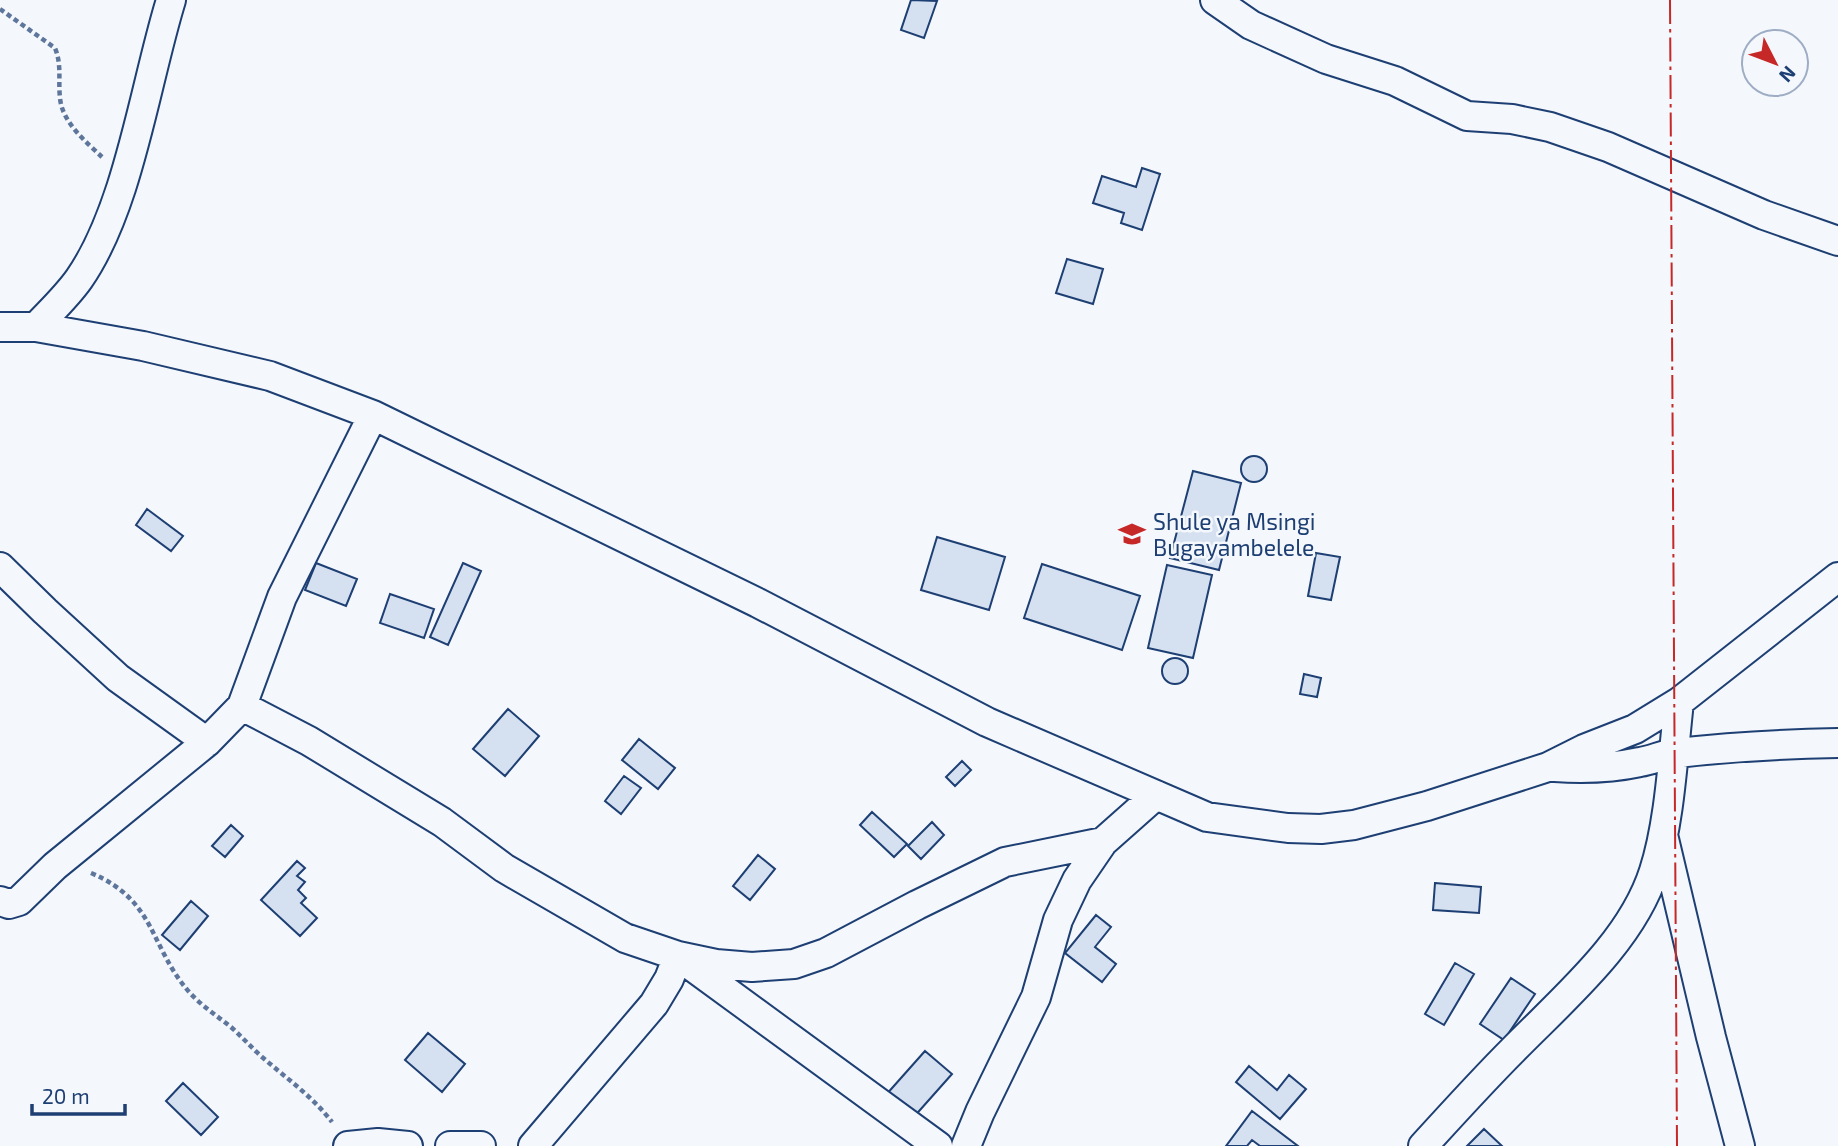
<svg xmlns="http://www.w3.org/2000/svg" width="1838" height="1146" font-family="'Exo 2',sans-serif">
	<rect width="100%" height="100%" fill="#f4f7fb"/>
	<path fill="#d5e0f0" stroke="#1d3f73" stroke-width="2" d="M911 0 937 1 924 38 901 30Z
		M1142 168 1160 174 1142 230 1121 223 1124 213 1093 203 1102 176 1136 187Z
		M1067 259 1103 269 1093 304 1056 293Z
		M1241 469a13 13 0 1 1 26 0a13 13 0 1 1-26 0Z
		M1193 471 1241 483 1219 570 1170 558Z
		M147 509 183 536 171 551 136 525Z
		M937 537 1005 557 989 610 921 590Z
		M1316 553 1340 557 1331 600 1308 596Z
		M316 563 357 579 346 606 305 590Z
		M463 563 481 571 448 645 430 637Z
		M1042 564 1140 596 1122 650 1024 618Z
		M1167 565 1212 575 1193 658 1148 648Z
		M390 594 434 609 424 638 380 623Z
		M1162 671a13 13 0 1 1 26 0a13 13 0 1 1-26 0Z
		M1304 674 1321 678 1317 697 1300 694Z
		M508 709 539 736 505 776 473 749Z
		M639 739 675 768 658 789 622 760Z
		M962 761 971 770 955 786 946 777Z
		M624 776 641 788 621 814 605 801Z
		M872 812 907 844 894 857 860 825Z
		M932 822 944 835 921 859 908 846Z
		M231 825 243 836 225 857 212 846Z
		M758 855 775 869 750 900 733 886Z
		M297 861 305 868 297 876 305 882 298 890 306 898 301 903 317 918 300 936 261 900Z
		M1435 883 1481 887 1479 913 1433 910Z
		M191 901 208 916 180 950 162 935Z
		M1096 915 1111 927 1095 947 1116 964 1102 982 1065 953Z
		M1455 963 1474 974 1444 1025 1425 1014Z
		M1511 978 1535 994 1504 1040 1480 1024Z
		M428 1033 465 1064 442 1092 405 1060Z
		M925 1051 952 1074 912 1119 885 1096Z
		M1249 1066 1277 1090 1289 1075 1306 1089 1280 1119 1236 1082Z
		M183 1083 218 1117 201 1135 166 1101Z
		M1252 1111 1298 1146H1260L1252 1140 1247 1146H1226Z
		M1484 1129 1502 1146H1467Z"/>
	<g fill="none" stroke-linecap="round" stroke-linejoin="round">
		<defs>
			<path id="minor" d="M1215 0 1251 25 1326 59 1395 81 1467 116 1512 119 1550 127 1608 147 1764 215 1838 241
				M0 327H36L143 346 270 376 373 415 758 603 987 722 1207 817 1288 828 1321 829 1354 825 1427 806 1548 767 1584 749 1635 729 1679 702 1838 577
				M36 327C51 311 67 296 79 279 129 207 145 84 171 0
				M0 567 45 611 118 678 207 742
				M242 706 309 741 442 822 504 868 625 938 678 956 716 964 752 967 794 964 826 953 917 905 1005 862 1103 842
				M1555 767C1583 769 1612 768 1640 762 1653 760 1664 754 1677 753 1730 747 1784 744 1838 743
				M1664 839 1711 1037 1740 1146
				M0 901 9 904 19 901 55 866 207 742 242 706 282 597 373 415
				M348 1146 378 1143 408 1146
				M450 1146H481
				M533 1146 654 1004 669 979 678 956 938 1146
				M966 1146 980 1112 1036 997 1058 920 1077 880 1103 842 1156 795
				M1423 1146C1453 1113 1483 1080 1514 1049 1564 998 1632 941 1654 871 1670 822 1673 754 1679 702"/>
		</defs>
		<use href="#minor" stroke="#1d3f73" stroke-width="32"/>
		<path stroke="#5e769c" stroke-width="4.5" stroke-dasharray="5 3.5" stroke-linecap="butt" d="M0 9 55 48C62 65 58 80 60 98 62 122 86 142 102 157
			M91 873C157 901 149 947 190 993 202 1006 217 1016 231 1027 242 1037 251 1047 262 1057 286 1078 312 1096 332 1122"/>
		<use href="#minor" stroke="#f4f7fb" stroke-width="28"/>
		<path stroke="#c62828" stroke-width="2" stroke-dasharray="24 5 3.5 5" stroke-linecap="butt" d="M1670 0 1677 1146"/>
	</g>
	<defs>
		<symbol id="school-bare" viewBox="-9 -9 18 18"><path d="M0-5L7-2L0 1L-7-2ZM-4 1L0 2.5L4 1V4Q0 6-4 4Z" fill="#c62828" stroke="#f4f7fb" stroke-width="2.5" paint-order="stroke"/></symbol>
	</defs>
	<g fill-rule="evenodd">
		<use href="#school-bare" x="1113" y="515" width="38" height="38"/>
	</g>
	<g text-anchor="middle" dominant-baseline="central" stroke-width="5" stroke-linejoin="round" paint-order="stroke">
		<g font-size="23" fill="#1d3f73" stroke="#f4f7fb" text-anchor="start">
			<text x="1153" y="521">Shule ya Msingi<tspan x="1153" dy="26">Bugayambelele</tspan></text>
		</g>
	</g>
	<g transform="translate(1775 63) rotate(132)"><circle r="33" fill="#f4f7fb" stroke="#9eadc5" stroke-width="2"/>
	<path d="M0-5L12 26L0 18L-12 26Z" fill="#c62828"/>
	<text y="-10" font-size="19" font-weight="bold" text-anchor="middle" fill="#1d3f73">N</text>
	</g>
	<path d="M32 1104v10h93v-10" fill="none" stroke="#1d3f73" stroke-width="3.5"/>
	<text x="42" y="1104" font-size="21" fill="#1d3f73" stroke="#f4f7fb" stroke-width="5" paint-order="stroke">20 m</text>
</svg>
